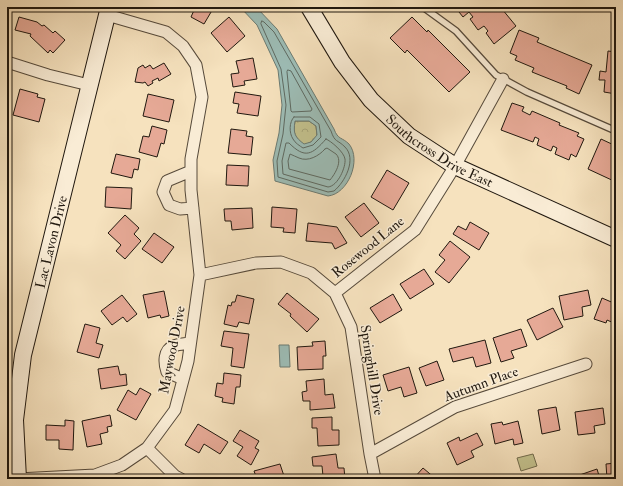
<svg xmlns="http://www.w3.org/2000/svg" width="623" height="486" font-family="'IM FELL Double Pica',serif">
	<defs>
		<pattern id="forest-crowns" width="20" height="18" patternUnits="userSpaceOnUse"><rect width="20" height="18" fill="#c3c18d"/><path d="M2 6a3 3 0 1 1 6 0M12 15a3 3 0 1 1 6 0" fill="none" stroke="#a7a578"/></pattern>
	</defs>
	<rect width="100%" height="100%" fill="#f6e2be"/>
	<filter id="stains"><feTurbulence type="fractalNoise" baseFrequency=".005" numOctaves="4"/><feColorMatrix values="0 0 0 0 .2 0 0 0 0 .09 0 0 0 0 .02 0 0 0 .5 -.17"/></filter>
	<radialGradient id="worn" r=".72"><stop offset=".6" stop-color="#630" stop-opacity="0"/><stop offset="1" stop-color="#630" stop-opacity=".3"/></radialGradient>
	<path fill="url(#forest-crowns)" stroke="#726c4e" d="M295 121H309L316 126 317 136 311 142 304 145C294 136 293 134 295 121Z"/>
	<path fill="#c3c18d" stroke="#726c4e" d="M533 454 537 466 521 471 517 458Z"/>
	<path fill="#9dbdb6" stroke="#6b7b73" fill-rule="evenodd" d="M240 7H256L277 29 334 129C338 140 342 137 349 144 362 160 348 194 328 196L275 181 273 160 279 133 282 105 278 70 257 25ZM295 121H309L316 126 317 135 311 142 304 144C295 137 293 134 295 121Z
		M279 345H289L290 367H280Z"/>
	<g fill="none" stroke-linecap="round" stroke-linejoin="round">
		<path stroke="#5e6a62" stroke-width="1" d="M262 21 264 22 274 32 331 131C335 143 337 139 345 147 357 159 345 182 334 191L328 192 278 177 277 161 283 134 286 105 281 69 261 24Z
			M288 70 291 71 312 109 311 111 292 112 291 111 287 72Z
			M294 117H310L319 124 321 137 313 145 303 148C300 146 295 143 293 139 289 133 289 122 294 117Z
			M326 139C331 141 344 152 345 159 346 167 338 186 328 187L283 174 282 161 286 143H289C305 159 312 155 326 139Z
			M325 149 327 148C330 150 333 152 336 154 343 161 335 174 330 180L289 169 288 161 290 154C293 155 296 157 299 158 308 162 319 156 325 149Z"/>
	</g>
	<path fill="#e6a996" stroke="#20180f" d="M193 7H214L204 24 191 17 195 8Z
		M455 7H497L500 11 502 9 516 26 494 44 486 33 488 31 484 26 478 30 470 19 473 17 469 12 463 17Z
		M19 17 37 22 42 26 44 25 53 33 55 31 65 40 53 53 50 50 48 53 30 36 31 34 15 30Z
		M229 17 245 36 227 52 211 33Z
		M412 17 427 32 428 30 470 72 449 92 407 50 405 53 390 38Z
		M519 30 539 38 537 42 592 65 579 94 566 88 567 86 532 72 534 68 515 60 517 56 510 53Z
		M608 51 616 52V94L604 92 605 80H599L600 71 606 72Z
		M253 58 257 79 244 81 245 85 233 87 231 74 239 73 236 61Z
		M164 63 171 74 159 81 158 78 152 81 153 83 148 86 145 82 143 83 135 82 138 68 143 65 145 68 150 65 153 69Z
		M20 89 38 94 37 97 45 99 39 122 13 115Z
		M235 92 261 96 258 116 237 113 239 104 233 103Z
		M148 94 174 100 169 122 143 116Z
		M512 103 524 107 522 111 530 115 532 111 560 123 559 125 579 133 577 136 584 139 576 157 571 154 569 160 555 154 557 148 553 146 551 151 537 145 539 139 535 137 533 142 501 130Z
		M152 126 167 130 164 144 161 143 157 157 139 152 143 136 149 137Z
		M231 129 247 131 246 136 253 137 251 155 228 153Z
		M601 139 616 146V182L588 169Z
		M116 154 140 159 138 170 134 169 132 178 111 173Z
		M227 165 249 166 248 186 226 185Z
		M387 170 409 183 393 210 371 197Z
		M106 187 132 188 131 209 105 207Z
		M364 203 379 223 361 237 345 217Z
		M272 207 297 209 295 233 283 232 284 228 271 227Z
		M252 208 253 228 232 230 231 221H225L224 209Z
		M125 215 139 228 134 234 141 241 125 259 116 251 121 245 108 233Z
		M470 222 489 233 479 250 453 234 458 226 466 230Z
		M308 223 337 227 347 243 335 249 332 243 306 241Z
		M154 233 174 247 162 263 142 249Z
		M450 241 470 257 449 283 435 272 445 260 439 255Z
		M424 269 434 284 410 299 400 284Z
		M588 290 591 305 582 307 583 316 564 320 559 296Z
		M164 291 169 316 161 318 160 315 148 318 143 295Z
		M287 293 319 319 307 332 290 316 291 314 278 304Z
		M393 294 402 310 380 323 370 308Z
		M122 295 137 314 127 322 123 317 112 325 101 311Z
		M237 295 254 299 249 324 239 322 237 327 224 324 228 305 231 306 232 302H235Z
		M602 298 616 304V324L607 320 606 323 594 319Z
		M553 308 563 327 537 340 527 320Z
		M85 324 100 328 96 343 103 345 99 358 77 352Z
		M521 329 527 346 511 351 514 358 501 362 493 338Z
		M224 331 249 334 244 368 231 366 233 348 221 346Z
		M485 340 491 363 476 367 473 357 453 362 449 349Z
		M325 341 326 356H323V369L298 370 297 347 313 346 312 342Z
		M437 361 444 380 426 386 419 368Z
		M118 366 120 375 126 374 127 385 101 389 98 369Z
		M409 367 417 393 404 397 401 387 388 391 383 375Z
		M224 373 241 375 240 387H236L234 404 222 402 223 398 215 396 217 383 223 384Z
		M324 379 325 395 333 394 335 408 310 410V401H303L302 392 307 391 306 381Z
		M140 388 151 394 136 420 117 410 128 390 136 395Z
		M556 407 560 430 542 434 538 410Z
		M603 408 605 424 594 426 595 433 578 435 575 412Z
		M110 415 112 426 107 427 108 432 100 434 102 444 87 447 82 421Z
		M332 417V430H339V445L318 446 317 428H312V418Z
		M65 420 74 421 73 450 59 449V440H46V425L65 426Z
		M518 421 523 443 514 445 513 439 495 444 491 424 502 422 503 425Z
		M198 424 228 442 220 454 204 444 199 453 185 445Z
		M240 430 259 441 255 448 259 450 251 465 237 456 243 447 233 441Z
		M477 433 483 445 471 451 474 457 457 465 447 443 459 437 460 441Z
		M336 454 338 468H344L345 479H329V475L323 476 322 466H313L312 457Z
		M616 463V479H607L606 464Z
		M280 464 285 479H257L254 471Z
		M423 468 436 479H413Z
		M597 469 600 479H571V478Z"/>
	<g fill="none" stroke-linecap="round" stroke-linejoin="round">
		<defs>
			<path id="lane" d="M423 7 456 31 496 75 527 92 616 131"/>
			<path id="street" d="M7 62 48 75 89 85
				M191 171 167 181 163 192 169 205 180 209 193 208
				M200 275 256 263 281 262 311 273 335 293 351 327 370 454 375 479
				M335 293 415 230 455 166 503 79
				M183 379 167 372C164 363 163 350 174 346 178 344 185 344 190 343
				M147 448 175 476 181 479
				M370 454 455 407 586 364
				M18 479 95 475 122 465 147 448 175 410 188 361 200 275 191 190V159L202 97 196 65 183 46 166 32 107 15"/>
			<g id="secondary">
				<path id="s1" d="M309 7 342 62 371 100 409 136 455 166 616 239"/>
				<path id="s2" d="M18 479 15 420 23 355 109 7"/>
			</g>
		</defs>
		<use href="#lane" stroke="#564a3b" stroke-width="8"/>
		<use href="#street" stroke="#564a3b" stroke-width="13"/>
		<use href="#secondary" stroke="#20180f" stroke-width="18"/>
		<use href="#lane" stroke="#f9ecd5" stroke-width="5.5"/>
		<use href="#street" stroke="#f9ecd5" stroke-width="11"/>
		<use href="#secondary" stroke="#f9ecd5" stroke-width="16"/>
	</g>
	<g text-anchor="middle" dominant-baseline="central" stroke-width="3" stroke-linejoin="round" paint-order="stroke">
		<g font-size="14" fill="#20180f" stroke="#f9ecd5">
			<text stroke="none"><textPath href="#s1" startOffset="198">Southcross Drive East</textPath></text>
			<text stroke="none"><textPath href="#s2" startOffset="241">Lac Lavon Drive</textPath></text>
			<text transform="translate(368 247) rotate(-39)">Rosewood Lane</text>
			<text transform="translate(172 350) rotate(-79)">Maywood Drive</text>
			<text transform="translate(372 370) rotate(81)">Springhill Drive</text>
			<text transform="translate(481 384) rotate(-20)">Autumn Place</text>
		</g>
	</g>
	<rect width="623" height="486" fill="none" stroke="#f6e2be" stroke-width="24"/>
	<rect x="8" y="8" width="607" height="470" fill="none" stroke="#20180f" stroke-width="2"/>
	<rect x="12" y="12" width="599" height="462" fill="none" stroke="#20180f"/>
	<rect width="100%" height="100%" filter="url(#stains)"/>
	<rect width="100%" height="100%" fill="url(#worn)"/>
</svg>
